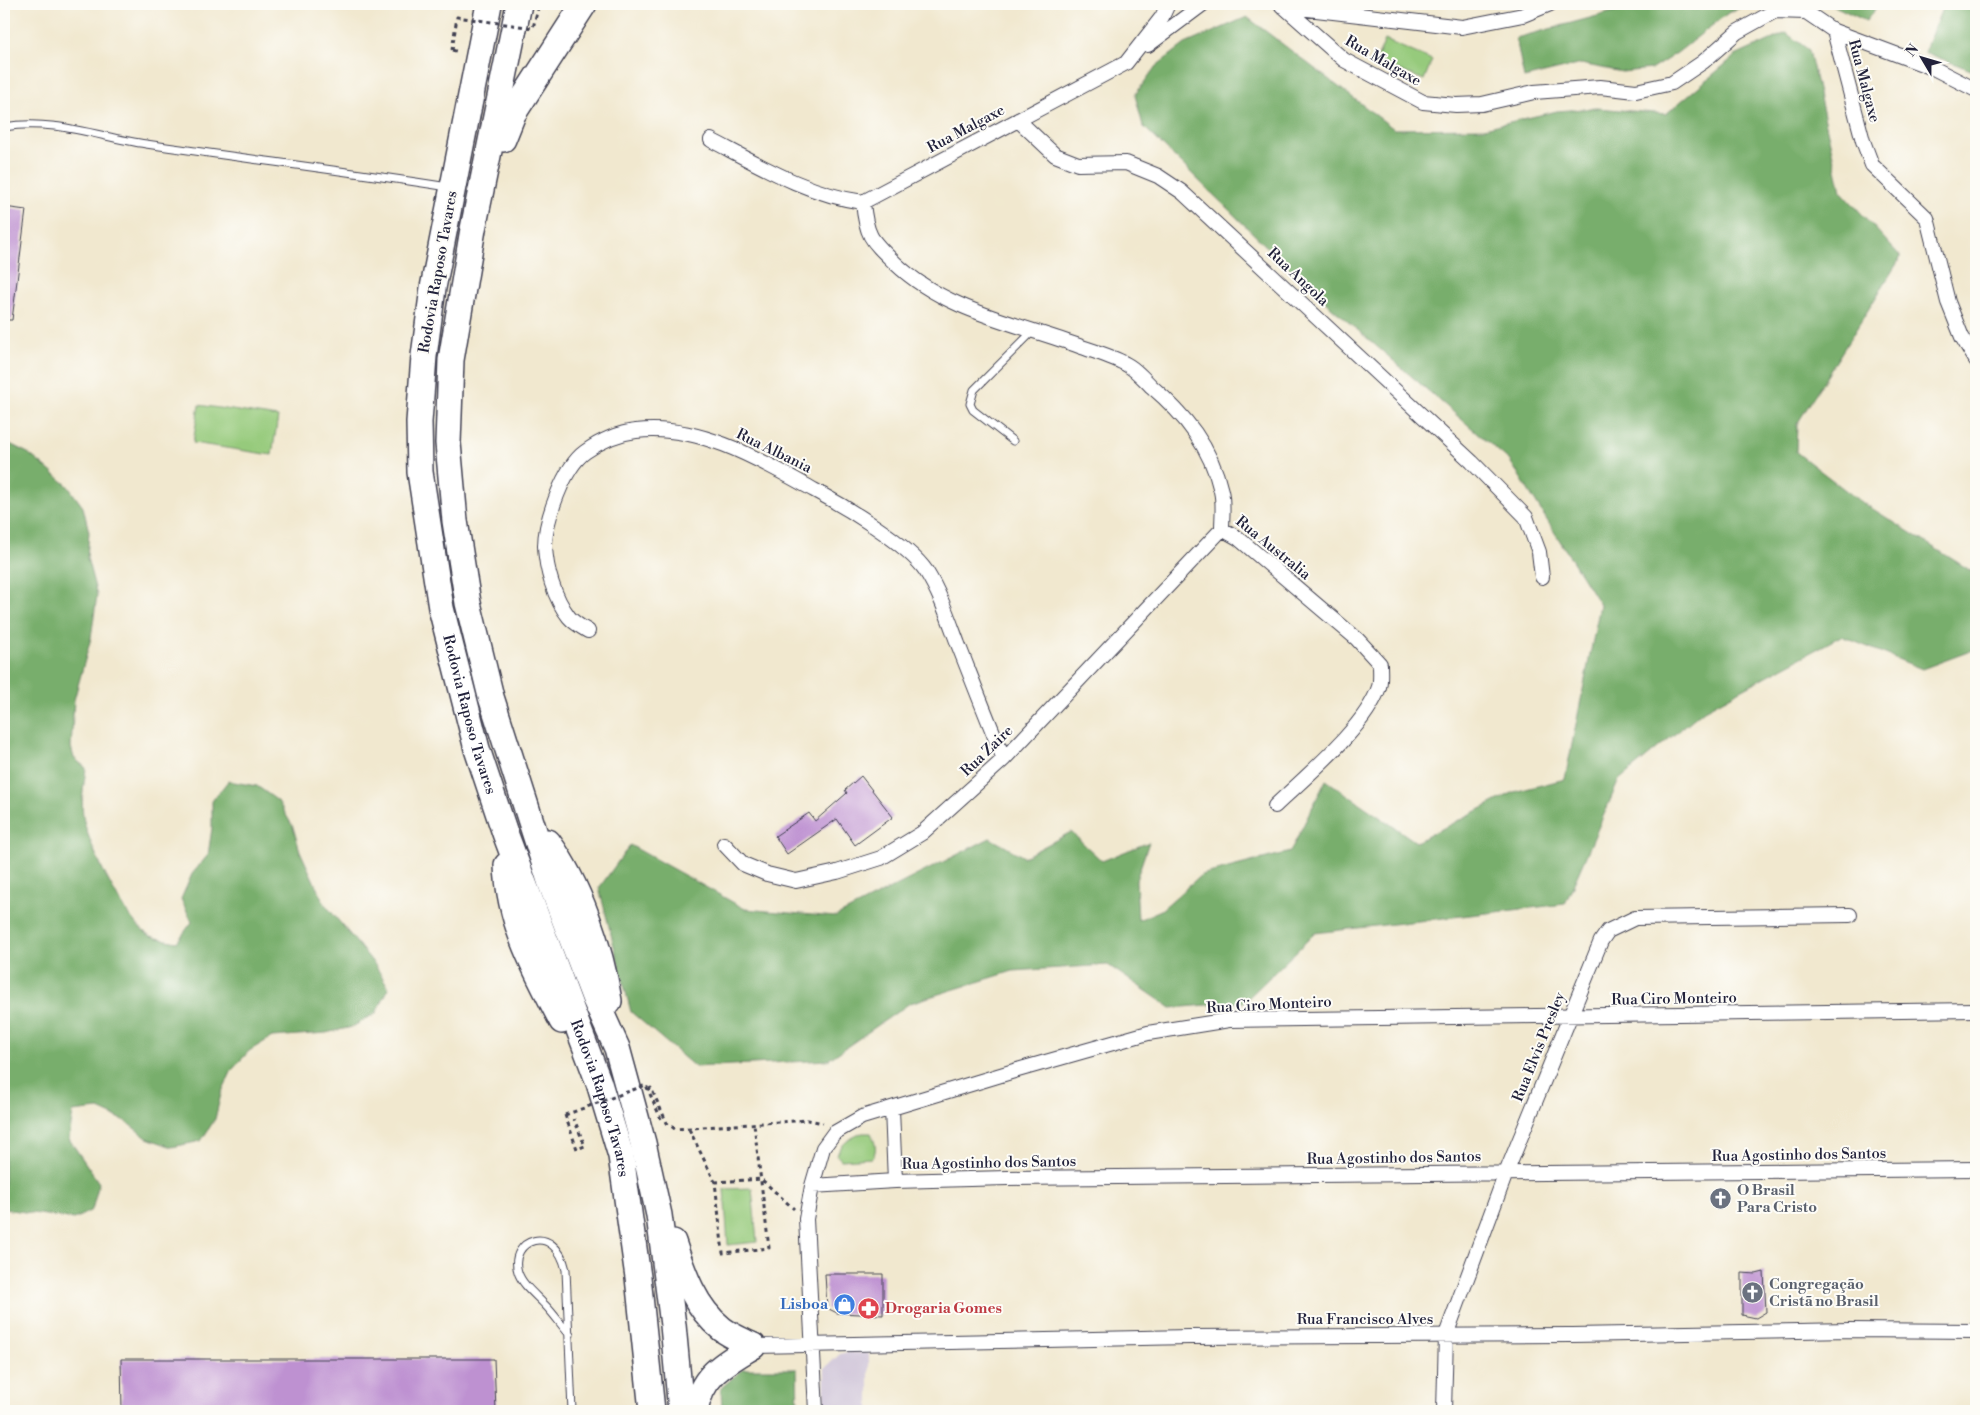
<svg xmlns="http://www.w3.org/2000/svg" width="1980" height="1415" font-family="'Libre Bodoni',serif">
	<rect width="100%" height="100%" fill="#fdfcf7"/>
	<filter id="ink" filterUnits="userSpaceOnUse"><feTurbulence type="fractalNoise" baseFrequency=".02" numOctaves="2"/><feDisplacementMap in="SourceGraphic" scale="10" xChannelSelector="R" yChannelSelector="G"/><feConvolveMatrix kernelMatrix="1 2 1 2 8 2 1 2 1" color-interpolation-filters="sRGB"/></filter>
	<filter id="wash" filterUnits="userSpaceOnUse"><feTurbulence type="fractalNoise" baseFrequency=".0096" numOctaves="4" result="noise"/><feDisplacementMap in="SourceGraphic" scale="20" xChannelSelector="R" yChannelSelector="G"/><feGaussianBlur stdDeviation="1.12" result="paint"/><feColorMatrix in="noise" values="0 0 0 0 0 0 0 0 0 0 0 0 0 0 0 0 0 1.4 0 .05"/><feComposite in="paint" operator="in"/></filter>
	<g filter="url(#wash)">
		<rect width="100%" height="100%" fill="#f1e8cf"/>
		<path fill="#cbbfd6" d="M847 1352 869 1353V1411H824L825 1368 840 1354Z"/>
		<path fill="#96ca7c" stroke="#5c765c" d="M1385 40 1432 60 1424 80 1376 61Z
			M199 405 278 417 272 455 193 443Z
			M862 1133H871C875 1142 878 1150 872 1158L841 1160 837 1155C841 1143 851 1138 862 1133Z
			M752 1188 757 1242 728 1245 724 1189Z"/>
		<path fill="#78ae6c" stroke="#4d6854" d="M1627 4H1749L1728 13 1677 53 1652 69 1622 72 1581 64 1524 78 1516 38 1623 9Z
			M1830 4H1879L1866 21Z
			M1944 4H1976V72L1924 52Z
			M1247 17 1394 129 1484 128 1557 111 1597 108 1666 114 1735 56 1786 33 1809 50 1841 191 1901 257 1797 424 1796 452 1857 499 1976 574V649L1922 669 1841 636 1704 710 1619 780 1565 904 1315 933 1244 1002 1171 1008 1108 965 1013 971 910 1003 828 1060 695 1067 631 1012 599 888 630 845 745 909 835 917 990 838 1024 857 1071 832 1102 861 1149 842 1136 880 1138 920 1161 910 1201 875 1290 852 1326 780 1416 842 1514 792 1565 779 1600 605 1510 461 1310 289 1143 126 1135 95 1156 66 1185 44Z
			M4 441 28 453 67 485 83 507 89 532 87 558 97 595 91 638 74 700 71 747 74 758 86 768C84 785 80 804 84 821 90 848 126 925 151 936 158 939 168 940 177 942L192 922 181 899 192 874 208 855 212 828V801L228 781 257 786 278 801 293 827 300 851 324 903 375 965 389 988 376 1013 352 1027 326 1033 272 1037 249 1051 232 1070 221 1094 215 1119 201 1141 172 1147 147 1138 125 1121 99 1109 73 1112 69 1139 99 1183 92 1210 74 1219 4 1209Z
			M743 1369H797L798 1411H722L721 1388Z"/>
		<g id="blocks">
			<path fill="#be91d1" d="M4 207 26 210 12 320H4Z
				M861 776 893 817 855 845 837 819 787 854 775 836 809 813 815 821 847 793 845 790Z
				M1764 1272 1766 1312 1756 1318 1742 1315V1273L1756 1274Z
				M825 1274H883V1315L837 1313 827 1308Z
				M121 1359H494L496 1411H122Z"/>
		</g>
	</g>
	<g filter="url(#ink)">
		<use href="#blocks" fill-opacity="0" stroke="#414051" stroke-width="1"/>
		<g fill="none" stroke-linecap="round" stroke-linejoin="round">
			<defs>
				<path id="lane" d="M4 127C52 118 99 137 146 144 247 159 347 171 448 187
					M1013 441 973 410 970 404 974 390 1033 331
					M570 1335C561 1325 554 1314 545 1305 536 1295 522 1285 518 1272 508 1240 555 1221 566 1270L572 1411"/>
				<path id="street" d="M1282 6 1462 27 1523 15 1550 4
					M1283 6 1344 60 1423 102 1456 105 1482 104 1534 92 1600 87 1636 91 1672 83 1703 62 1737 32 1775 11 1806 12 1834 31 1863 141 1872 165 1927 218 1948 302 1962 337 1976 360
					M1834 31 1933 68 1976 90
					M1148 45 1203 4
					M1018 120 1055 155 1078 164 1126 163 1158 176 1182 192 1472 462 1526 517 1539 552 1542 577
					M711 140C759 165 809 195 863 202
					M863 202C866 236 871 240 895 263 945 311 1016 323 1079 346 1095 352 1115 357 1129 366 1137 371 1144 379 1151 386 1185 415 1211 447 1221 491 1224 503 1222 517 1222 529L1238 538 1357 639 1380 664C1380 672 1381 680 1379 687 1366 727 1305 777 1275 806
					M863 202 1126 63 1162 17 1168 4
					M588 631C581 627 573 622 569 617 554 598 546 569 545 546 545 520 564 467 585 452 599 442 618 433 636 431 699 423 762 461 814 490 844 506 908 544 926 571 940 593 949 620 958 644 973 682 988 721 1004 759
					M724 844 743 864 767 874 796 881 837 872 881 858 922 833 1004 759 1222 529
					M892 1109 895 1181
					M812 1186 895 1181 1007 1178 1976 1169
					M753 1346 1189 1337 1572 1335 1850 1330 1976 1331
					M816 1411 806 1219 812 1186 823 1148 834 1133 862 1117 1014 1071 1148 1033 1229 1020 1976 1010
					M1444 1411 1446 1335 1506 1173 1601 941 1608 931 1635 918 1850 915"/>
				<g id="highway">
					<path id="s1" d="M489 4 433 288 424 356 419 422 420 472 441 608 477 749 505 833 599 1083 621 1156 638 1277 652 1411"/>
					<path d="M519 4 473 229 451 360 448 443 455 521 468 603 491 697 551 884 594 997 617 1048 643 1143 659 1215 673 1325 681 1411"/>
					<path d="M503 139 513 114 584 4"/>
					<path d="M548 842C579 884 601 949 609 1001"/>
					<path d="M507 865C509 924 536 971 562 1021"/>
					<path d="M673 1242C683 1273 695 1308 722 1329 731 1336 744 1341 753 1346"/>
					<path d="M695 1411C702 1374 724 1364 753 1346"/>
				</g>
			</defs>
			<use href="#lane" stroke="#414051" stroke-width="9"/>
			<use href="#street" stroke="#414051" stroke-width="16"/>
			<use href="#highway" stroke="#414051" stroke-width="28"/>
			<path stroke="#414051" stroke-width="3" stroke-dasharray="4 4" stroke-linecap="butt" d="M452 50 459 52
				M648 1090 651 1088 667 1123 675 1129 808 1120 823 1123
				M565 1115 577 1149 585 1146 574 1119
				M689 1129 715 1182 723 1253 769 1248 754 1124
				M715 1182 761 1179 794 1209"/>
			<use href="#lane" stroke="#fff" stroke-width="7"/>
			<use href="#street" stroke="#fff" stroke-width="14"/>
			<use href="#highway" stroke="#fff" stroke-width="25"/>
			<path stroke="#414051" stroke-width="3" stroke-dasharray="4 4" stroke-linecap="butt" d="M452 50 457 17 533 28 539 4
				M565 1115 646 1085 661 1119"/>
		</g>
	</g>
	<defs>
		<symbol id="church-disc" viewBox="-11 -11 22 22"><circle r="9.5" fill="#6b7280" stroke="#fdfcf7"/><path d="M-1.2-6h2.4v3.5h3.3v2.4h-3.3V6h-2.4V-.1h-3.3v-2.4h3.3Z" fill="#fff"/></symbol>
		<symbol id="shop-disc" viewBox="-11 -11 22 22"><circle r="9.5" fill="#3f7fe0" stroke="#fdfcf7"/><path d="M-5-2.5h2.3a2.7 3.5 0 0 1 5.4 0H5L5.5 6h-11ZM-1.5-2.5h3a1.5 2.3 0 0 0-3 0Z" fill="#fff"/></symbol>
		<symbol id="pharmacy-disc" viewBox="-11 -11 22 22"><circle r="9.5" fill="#e0444e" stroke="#fdfcf7"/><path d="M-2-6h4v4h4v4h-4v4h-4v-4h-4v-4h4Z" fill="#fff"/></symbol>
	</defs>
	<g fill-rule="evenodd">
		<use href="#church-disc" x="1708" y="1186" width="25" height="25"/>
		<use href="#church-disc" x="1740" y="1280" width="25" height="25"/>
		<use href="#shop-disc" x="832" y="1292" width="25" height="25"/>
		<use href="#pharmacy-disc" x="856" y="1296" width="25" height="25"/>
	</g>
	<g text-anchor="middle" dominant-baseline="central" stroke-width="4" stroke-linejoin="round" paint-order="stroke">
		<g font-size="15" fill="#22223b" stroke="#fdfcf7">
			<text transform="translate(1383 61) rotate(30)">Rua Malgaxe</text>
			<text transform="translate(1864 81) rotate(75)">Rua Malgaxe</text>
			<text transform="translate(966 129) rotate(-28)">Rua Malgaxe</text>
			<text transform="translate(438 272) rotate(-80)">Rodovia Raposo Tavares</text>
			<text transform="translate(1298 277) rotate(43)">Rua Angola</text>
			<text transform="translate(774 451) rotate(26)">Rua Albania</text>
			<text transform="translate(1273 548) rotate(39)">Rua Australia</text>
			<text stroke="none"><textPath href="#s1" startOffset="722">Rodovia Raposo Tavares</textPath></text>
			<text transform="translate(987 751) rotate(-44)">Rua Zaire</text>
			<text transform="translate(1674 999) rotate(-1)">Rua Ciro Monteiro</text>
			<text transform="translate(1269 1005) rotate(-3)">Rua Ciro Monteiro</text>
			<text transform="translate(1539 1047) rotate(-68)">Rua Elvis Presley</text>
			<text stroke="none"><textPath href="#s1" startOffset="1128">Rodovia Raposo Tavares</textPath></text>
			<text transform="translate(1799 1155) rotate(-1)">Rua Agostinho dos Santos</text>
			<text transform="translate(1394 1158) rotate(-1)">Rua Agostinho dos Santos</text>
			<text transform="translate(989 1163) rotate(-1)">Rua Agostinho dos Santos</text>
			<text x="1365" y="1319">Rua Francisco Alves</text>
		</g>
		<g font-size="15" font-weight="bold" fill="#5b616d" stroke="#fdfcf7" text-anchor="start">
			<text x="1737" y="1190">O Brasil<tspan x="1737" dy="17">Para Cristo</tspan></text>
			<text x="1769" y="1284">Congregação<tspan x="1769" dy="17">Cristã no Brasil</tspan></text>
		</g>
		<g font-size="15" font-weight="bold" fill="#366cbe" stroke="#fdfcf7" text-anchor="end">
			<text x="828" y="1304">Lisboa</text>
		</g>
		<g font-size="15" font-weight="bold" fill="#be3a42" stroke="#fdfcf7" text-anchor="start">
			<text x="885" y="1308">Drogaria Gomes</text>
		</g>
	</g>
	<rect width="1980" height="1415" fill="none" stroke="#fdfcf7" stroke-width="20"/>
	<g transform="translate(1922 58) rotate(308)" stroke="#fdfcf7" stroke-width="4" paint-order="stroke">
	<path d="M0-4L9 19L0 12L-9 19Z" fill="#22223b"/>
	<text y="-8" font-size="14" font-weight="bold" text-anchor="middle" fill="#22223b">N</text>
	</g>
</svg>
